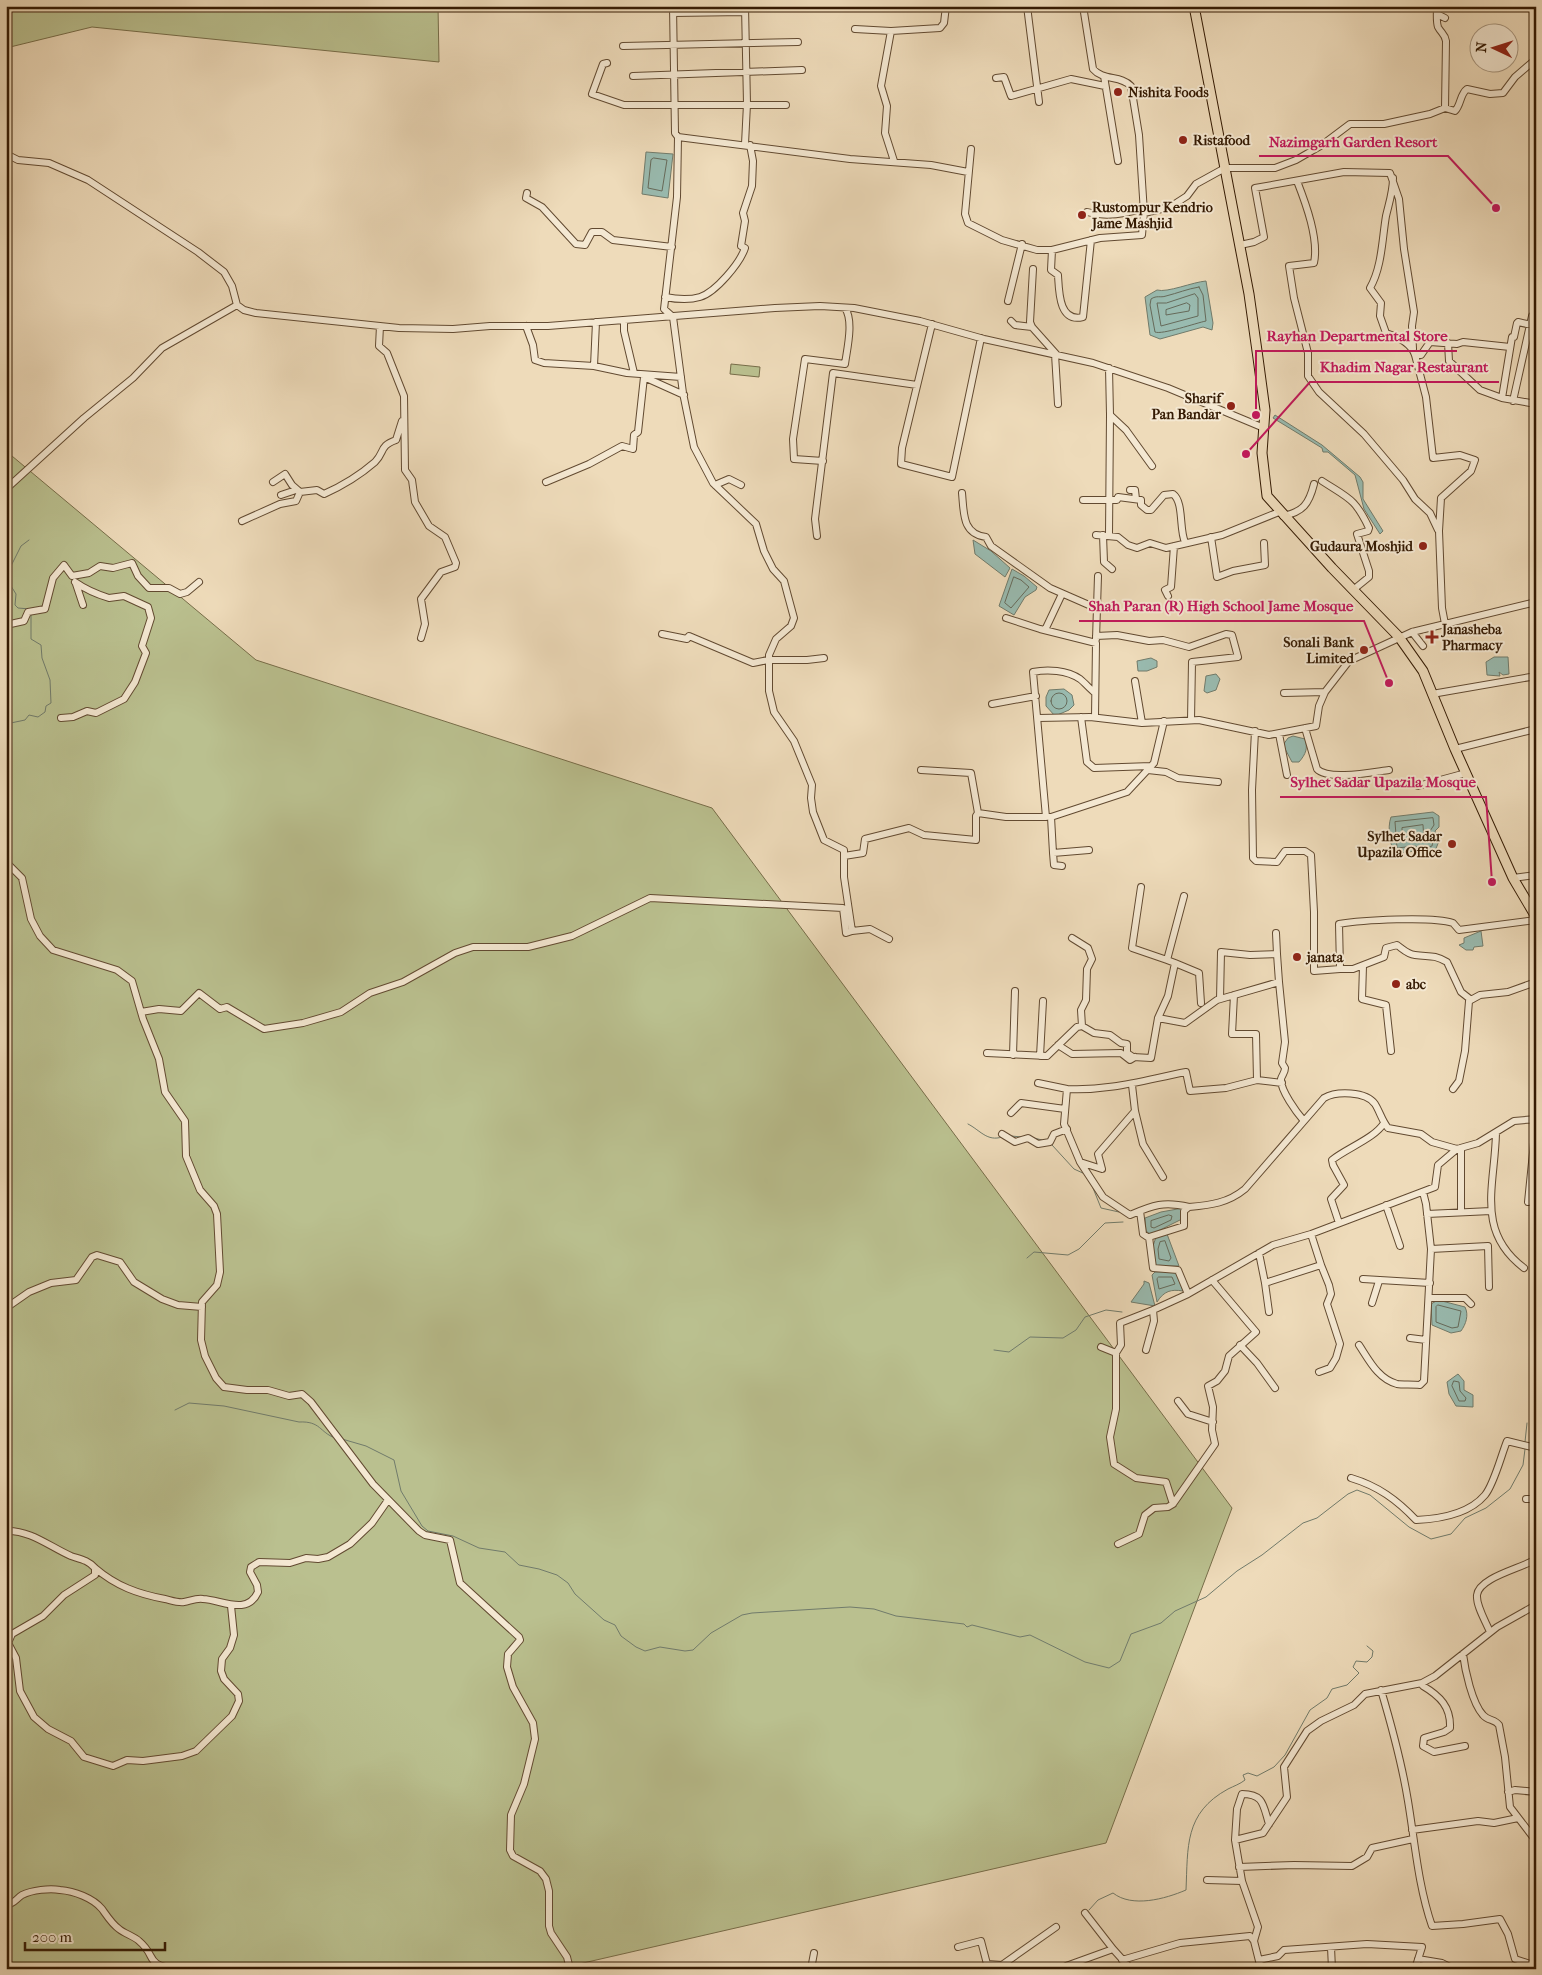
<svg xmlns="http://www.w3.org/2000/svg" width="1542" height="1975" font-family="'IM FELL French Canon',serif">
	<rect width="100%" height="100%" fill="#eedbba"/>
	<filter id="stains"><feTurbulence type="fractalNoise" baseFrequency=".004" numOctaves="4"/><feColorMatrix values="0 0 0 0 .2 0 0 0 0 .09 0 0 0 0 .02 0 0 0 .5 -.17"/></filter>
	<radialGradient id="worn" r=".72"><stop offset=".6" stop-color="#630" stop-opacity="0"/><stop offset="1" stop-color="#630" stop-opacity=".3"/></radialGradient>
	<path fill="#bac08f" stroke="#776d49" d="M6 6H438L439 62 92 27 6 48Z
		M731 364 760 367 759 377 730 374Z
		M6 451 256 660 712 808 1232 1508 1106 1843 557 1969H6Z"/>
	<path fill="#99bbb0" stroke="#717b6b" d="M646 152 673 154 668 198 642 194Z
		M1206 281 1213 323 1212 330 1203 327 1160 339 1150 335 1145 297 1157 290C1167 293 1193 282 1206 281Z
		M1275 415 1322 445 1360 477 1363 482V499L1383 531 1380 534 1364 509 1355 475 1328 452H1323L1322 448 1273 418Z
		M973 540 991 551 1010 568 1005 577 975 554Z
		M1012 569 1024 576 1037 587 1036 590 1025 597 1014 615 999 606Z
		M1494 657H1508L1509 674 1503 675 1499 672 1500 676 1487 675 1486 662Z
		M1151 658 1157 661V667L1147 671H1138L1137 661Z
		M1216 674 1220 679 1216 690 1207 693 1204 691 1206 676Z
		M1064 689 1072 695 1074 705 1069 710 1055 716 1046 706V697L1049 690Z
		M1293 736 1305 739C1308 748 1306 754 1299 762H1292L1283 745 1288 738Z
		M1433 812 1439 816V827L1435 831 1439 841 1435 851 1419 854 1415 851 1395 854C1390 845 1387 828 1391 817Z
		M1481 931 1483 946 1474 947 1473 950H1466L1459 945 1464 943V938Z
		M1183 1208 1182 1219 1154 1233 1150 1234 1146 1231 1145 1218 1161 1212Z
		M1167 1234 1179 1266H1155L1152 1249 1156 1237Z
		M1176 1271 1183 1291C1171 1289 1164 1291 1157 1302L1152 1275 1155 1272Z
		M1144 1281 1149 1283 1155 1306 1131 1302 1144 1284Z
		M1438 1300 1465 1307C1469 1315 1466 1324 1461 1331L1451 1333 1432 1325 1431 1304Z
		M1458 1374 1464 1381V1390L1473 1395V1407L1456 1406 1449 1394 1447 1382Z"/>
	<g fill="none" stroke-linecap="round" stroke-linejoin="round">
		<path stroke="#666a5a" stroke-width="1" d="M654 158 667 160 662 191 648 188 651 160Z
			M1199 287 1203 295 1206 321C1196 323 1162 335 1155 332L1150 305 1151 299C1157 295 1160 298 1166 296 1178 293 1187 289 1199 287Z
			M1195 294 1198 298V316L1161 326 1157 303H1166Z
			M1187 303 1190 305 1189 311 1166 315V310Z
			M1014 577 1021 580 1029 587 1011 608 1005 603Z
			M1051 701a8 8 0 1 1 16 0a8 8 0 1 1-16 0Z
			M1433 818 1434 825 1430 831 1433 841 1432 846 1421 849 1415 846 1397 848 1395 822Z
			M1423 825 1424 840H1402V828Z
			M1169 1215 1172 1216 1171 1220 1154 1228 1151 1227V1221Z
			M1165 1241 1171 1258 1169 1261 1159 1259 1158 1249 1160 1242Z
			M1159 1277H1172L1175 1284 1159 1289 1157 1279Z
			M1438 1305 1461 1311 1458 1327 1452 1328 1436 1322V1307Z
			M1454 1381 1459 1382 1460 1391 1466 1398 1465 1401H1459L1452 1386Z"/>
		<path stroke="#717b6b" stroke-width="1" d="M6 576 21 546 29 540
			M6 578 16 594 15 605 18 608 30 609
			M6 724 25 720 29 715 38 717 45 712 46 706 51 703 50 680 42 658 41 645 31 639V615
			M968 1124C980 1130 987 1142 1002 1137
			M1011 1136 1022 1137
			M1066 1137 1071 1147
			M1034 1138 1042 1140
			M1052 1145 1074 1169 1085 1174
			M1091 1183 1101 1208 1119 1212
			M1027 1258 1034 1252 1068 1255 1079 1249 1105 1223 1123 1222
			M994 1350 1009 1352 1030 1337 1063 1338 1076 1330 1085 1317 1106 1310 1122 1312
			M175 1410 189 1403 224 1406 299 1422C321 1421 319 1432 335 1438
			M342 1439 366 1446 394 1460 401 1491 422 1526 428 1531 453 1536 479 1548 505 1552 519 1565 539 1569 557 1575 568 1583 575 1594 604 1620 615 1625 621 1636 636 1647 645 1651 660 1647 685 1651 693 1650 711 1633 742 1615 752 1613 850 1607 874 1609 896 1616 964 1624 967 1627 972 1625 1020 1637 1030 1635 1085 1662 1109 1668 1120 1661 1131 1634 1161 1623 1175 1611 1206 1597 1237 1571 1262 1555 1303 1523 1317 1518 1348 1494 1357 1490 1370 1495 1409 1527 1431 1539 1451 1534 1465 1518 1486 1508 1510 1489 1523 1465 1525 1449
			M1525 1442 1527 1423
			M1089 1910 1098 1900 1113 1893C1132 1908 1165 1899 1186 1890 1188 1847 1184 1813 1228 1789 1234 1786 1240 1784 1245 1780L1243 1775 1248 1773 1257 1776 1274 1767 1285 1755 1310 1710 1327 1698 1332 1689 1347 1685 1359 1673 1353 1667 1356 1661 1367 1662 1372 1657 1373 1651 1367 1646"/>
		<defs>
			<path id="minor" d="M673 6 675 133 678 137 677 197 664 309 673 317 683 393 694 447 713 483 756 524 764 551 773 569 784 581 788 596 794 618 791 626 776 639 769 655V691L774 712 794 741 812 785 811 798 813 812 824 840 844 850V856L863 853 865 839 909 828 924 835 976 840V816L978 813 1006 817H1046L1033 672C1047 669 1067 670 1080 679 1085 683 1090 689 1095 693
				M1027 6 1039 102
				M1083 6 1093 69C1103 81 1121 75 1131 86L1139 135 1144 213
				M1437 6C1437 13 1436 21 1438 27 1441 33 1445 34 1446 41L1445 108
				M673 13 745 12
				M1437 14 1445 18
				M855 29 891 31 940 28 944 23 946 6
				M891 31 881 86 887 106 885 133 894 161
				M623 46 798 42
				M607 63 603 64 592 94 624 105H786
				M633 76 802 70
				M1104 76 1118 161
				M996 78 1004 77 1011 96 1071 79 1105 86
				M678 137 850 159 931 165 968 172
				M745 144 747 104 745 6
				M971 149 965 214 968 223 1002 240 1037 250H1052L1100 238 1142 235 1144 213 1170 207 1187 196 1196 184 1225 168H1275L1296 160 1322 145 1350 124H1384L1430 114 1445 108 1455 111C1461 105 1460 94 1467 89L1490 94 1503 93 1515 77 1536 59
				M6 154 18 160 49 163 88 180 198 252 224 272 232 286 237 305 244 310 256 313 399 328 453 329 490 326H548L775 308 820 306 854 308 920 321 984 339 1093 363 1168 388 1264 428
				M1393 178C1393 192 1389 203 1386 216 1382 240 1382 267 1370 288L1381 303 1380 316 1386 333C1398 337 1411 343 1415 355L1426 397 1433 458 1460 455 1475 460 1471 471 1441 498 1439 531 1442 608 1445 624
				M1297 181C1306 204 1319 239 1314 263L1289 266 1294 298 1308 353V376L1319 392 1364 434 1403 480 1415 499 1430 513 1438 530
				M527 193 526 198 542 207 576 244 585 245 592 232H602L613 240 672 247
				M1087 212C1105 217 1126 214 1143 208
				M1240 245 1254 242 1264 237 1255 188 1344 172 1390 173 1399 199 1404 249 1414 312 1412 326 1413 349
				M1052 250 1051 270 1058 275C1059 292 1059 323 1083 317L1091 240
				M1033 269 1030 322 1032 327 1057 355
				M665 297C675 299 690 300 700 297 716 292 740 263 745 248L741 246 745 221 743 213 752 186 753 161 750 145
				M1008 301 1022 244
				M624 320V331L634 373
				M1011 321 1015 325 1032 327
				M932 324 902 448 901 464 952 477 981 338
				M380 326 379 346 387 353 404 396 405 470 412 480 415 502 429 526 445 537 456 563 455 567 441 572 421 599 425 624 421 638
				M526 326 533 345 535 360 544 363 594 366 596 322
				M1448 343 1449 361 1480 390 1502 398 1536 404
				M1055 354 1058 404
				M1415 355H1421L1430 342 1457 344 1463 342 1510 347
				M594 366 627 373 681 377
				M1109 368 1110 415 1126 430 1152 466
				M644 375V377L684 395
				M1502 398 1512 337H1514L1517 323 1518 322 1536 326
				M1513 401 1532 316
				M823 461 794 459 793 439 805 359 845 364C847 349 854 321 845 308
				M1322 481C1348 498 1355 498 1369 528L1368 531 1357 534 1369 571V577L1353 590
				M273 482 285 474 292 485 300 492 317 490 324 494C342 486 360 475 375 462 385 452 379 446 396 440L402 421
				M546 482 589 464 622 446 633 449 634 435 638 432 644 377
				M715 485 729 479 741 485
				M6 489 84 418 133 378 162 348 237 305
				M1130 490H1135L1136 499
				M962 493C964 513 962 534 986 537L991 546 1050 588 1098 609
				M281 495 296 490
				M1083 500H1117L1118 497 1141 500V505L1147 510H1151L1164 495 1173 494C1184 502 1179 530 1185 542
				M1283 516C1303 512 1309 504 1314 484
				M242 521 280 504 296 501 300 492
				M1096 535 1118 537 1128 545 1137 548 1150 543 1166 548 1222 535 1279 512
				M1103 535 1104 562 1112 569
				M1109 535 1110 415
				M817 536 815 519 833 373 917 385
				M1211 537 1217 577 1233 571 1265 565 1264 543
				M76 584 83 605
				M1168 596 1165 590 1171 587 1174 546
				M1006 618 1040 629 1096 643 1095 717
				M6 625 24 621 28 612 45 609 53 578 64 565 72 576 89 573 100 566 113 568 132 563 138 576 149 588H169L180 594 187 592 199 582
				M1045 630 1062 594
				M1412 632 1423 646
				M662 634 687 639 689 636 753 663 768 660H807L824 658
				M1096 636 1117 635 1149 641 1163 640 1189 647 1226 634 1232 635 1238 657 1192 662 1191 720
				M1096 639 1098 576
				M1135 681 1142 723
				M1284 693 1325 692
				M1432 694 1536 676
				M992 704 1036 696
				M1081 717 1087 762 1094 768 1151 766
				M61 718 73 717 87 711 96 713 124 699 135 682 146 653 142 646 151 618 148 607 124 596 109 598C96 594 85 589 75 582
				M1038 718 1090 717 1142 723 1199 720 1269 735 1316 726 1319 706 1325 692 1349 661 1412 632 1536 602
				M1305 728 1317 769C1328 781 1373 772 1389 770
				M1255 731 1252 790 1253 858 1256 861 1277 862 1285 851H1305L1311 855 1314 912V971L1340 969 1339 924C1361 920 1433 916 1453 923L1459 930 1536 920
				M1279 734 1287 775
				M1455 749 1536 729
				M921 770 971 773 978 813
				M1148 770 1166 772 1178 778 1218 782
				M1418 786 1466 773
				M1049 817H1051L1053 853 1089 850
				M1051 817 1127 792 1154 763 1164 721
				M1053 853 1054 865 1062 866
				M844 856V877L852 931 846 933
				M6 862 22 878 31 919 40 936 53 950 117 970 132 981 143 1019 159 1059 165 1092 185 1121 186 1156 200 1190 214 1206 217 1214 220 1272 217 1285 202 1302 201 1340 205 1356 216 1378 224 1387 247 1390H268L289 1396 302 1394 311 1402 373 1484 419 1531 425 1535 450 1540 460 1583 519 1637 520 1640 508 1654 507 1667 513 1687 533 1723 535 1739 524 1784 511 1815 510 1850 513 1856 540 1871 546 1879 549 1891V1926L551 1933 567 1957 570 1969
				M1513 878 1536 875
				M1141 887 1132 948 1167 960
				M852 931 870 929 889 939
				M1072 938 1088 948 1092 959 1087 969 1086 1000 1081 1010 1082 1026
				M1175 963 1199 973 1201 1003
				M1363 966 1362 999 1386 1005 1391 1051
				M1340 969H1353L1384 957 1386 948 1397 945C1403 949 1407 954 1415 955 1429 957 1433 954 1447 962L1461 992 1470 999
				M1279 982 1285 1042 1282 1063 1285 1068C1285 1073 1282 1075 1281 1079 1280 1090 1297 1113 1304 1121
				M1234 995 1232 1034H1256L1257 1080
				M1220 999 1221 952 1250 955 1277 954 1276 933
				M141 1012 159 1009 181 1011 199 993 220 1009 227 1007 264 1029 303 1023 341 1012 370 993 403 982 455 953 473 947H528L572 936 650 898 843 908 846 933
				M1158 1018 1168 996 1175 963 1167 960 1184 896
				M1058 1045 1072 1054 1121 1053 1130 1060 1135 1057
				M987 1053 1047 1056 1077 1027 1082 1026 1094 1033 1110 1035 1121 1043 1127 1044V1053L1133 1057 1151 1058 1158 1018 1185 1023 1217 1000 1279 982 1277 954
				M1013 1055 1015 991
				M1040 1056 1043 1001
				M1038 1083 1067 1089
				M1132 1085 1135 1111 1143 1144 1163 1177
				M1453 1089 1459 1081 1465 1051 1469 1001 1480 995 1508 992 1536 982
				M1135 1111 1098 1154 1102 1169 1080 1162 1064 1124 1067 1089C1110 1091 1144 1080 1186 1072L1190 1091 1226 1088 1257 1080 1282 1083
				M1011 1113 1021 1103 1065 1109
				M1496 1133C1495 1185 1475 1231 1524 1268
				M1002 1134 1015 1142 1028 1138 1038 1144 1050 1142 1054 1134 1067 1129
				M1457 1149 1438 1165 1435 1187 1311 1234 1273 1245 1188 1294 1178 1270 1153 1268 1149 1237 1184 1226V1211L1189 1207C1211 1205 1228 1203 1245 1189L1324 1098C1336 1091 1366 1091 1375 1104 1380 1112 1382 1121 1388 1128L1421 1134 1432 1142 1457 1149 1478 1143 1514 1121 1536 1119
				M1080 1162 1103 1197 1130 1215C1153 1205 1164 1201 1189 1207
				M1528 1202 1536 1123
				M1386 1205 1400 1246
				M1140 1211 1143 1234 1149 1238
				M1461 1212V1148
				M1427 1214 1491 1211
				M1339 1223 1331 1199 1344 1185 1333 1165 1332 1160C1347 1148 1375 1138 1384 1123
				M1431 1249 1488 1246 1489 1287
				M1259 1253 1265 1283 1321 1265 1311 1234
				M1363 1279 1430 1283
				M1265 1283 1269 1312
				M1429 1298H1465L1471 1304
				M1372 1303 1379 1281
				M6 1308 29 1292 51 1283 76 1280 92 1257 97 1255 120 1262 134 1282 162 1299 178 1305 202 1307
				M1410 1338 1426 1340
				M1240 1345 1257 1363 1275 1388
				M1359 1345C1369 1360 1378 1379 1397 1384 1403 1385 1412 1384 1420 1385L1424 1381 1431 1249 1426 1204 1423 1192
				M1101 1347 1116 1353 1121 1345 1120 1323 1153 1310
				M1146 1350 1154 1321 1153 1310 1188 1294
				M1116 1353V1409L1110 1437 1114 1464 1136 1478 1166 1482 1173 1504
				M1319 1372 1330 1368 1336 1358 1340 1344 1327 1304 1331 1294 1329 1285 1321 1265
				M1178 1401 1188 1414 1213 1422
				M1351 1478C1378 1486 1397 1500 1416 1520 1439 1519 1469 1514 1485 1495 1494 1484 1501 1456 1507 1441L1536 1448
				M1526 1499H1536
				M6 1531C31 1530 50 1547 71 1556 80 1559 88 1560 95 1568V1575L64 1595 43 1616 12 1634 8 1643 16 1658 20 1691 34 1717 48 1729 71 1741 84 1757 113 1766 127 1760 143 1761 182 1756 196 1751 232 1716 239 1701 238 1694 224 1679 221 1671 222 1659 230 1648 234 1635 231 1606
				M1118 1544 1139 1534 1145 1515 1154 1508 1168 1507 1173 1504 1215 1444 1212 1430 1213 1407 1208 1386 1217 1381 1225 1371 1229 1356 1256 1332 1212 1280
				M95 1568C116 1586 138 1594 165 1599 170 1600 178 1603 184 1602 190 1601 196 1598 203 1599 222 1600 247 1616 258 1592L257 1585 250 1572 251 1567 259 1562 290 1563 306 1558 318 1559 328 1557 350 1544 372 1523 388 1500
				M1490 1632C1486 1622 1476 1606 1477 1595 1479 1577 1523 1568 1536 1559
				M1463 1654C1465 1670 1472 1703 1483 1715 1488 1721 1495 1719 1499 1725L1505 1757 1510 1807 1536 1841
				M1422 1683 1423 1686C1440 1696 1451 1707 1450 1728L1444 1732 1424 1738 1423 1746 1434 1752 1465 1746
				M1381 1690C1392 1727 1402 1764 1408 1801 1415 1843 1418 1885 1432 1926L1463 1924 1500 1919 1508 1934 1515 1959 1536 1966
				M1508 1792 1515 1790 1536 1792
				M1412 1830 1478 1821 1494 1823 1518 1818
				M1235 1840 1237 1809 1242 1794C1264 1794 1263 1805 1269 1824
				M1239 1867 1294 1865 1352 1866 1367 1857 1372 1848 1413 1839
				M1207 1880 1242 1881
				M6 1905C14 1904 16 1899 22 1895 32 1890 50 1888 60 1890 74 1891 93 1898 102 1909 107 1916 112 1924 119 1929 125 1934 134 1936 139 1941 158 1957 143 1964 176 1969
				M1085 1913 1113 1949
				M958 1947 981 1941 987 1964 1002 1965
				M1331 1947 1332 1969
				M1418 1959 1442 1963 1454 1969
				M1122 1960 1180 1943 1250 1936 1254 1941
				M1259 1960 1278 1956 1284 1950 1367 1944 1422 1947 1415 1969
				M1066 1966 1113 1949 1131 1969
				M811 1969 814 1953
				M1004 1969 1002 1965 1056 1927
				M1261 1969 1254 1941 1258 1927 1242 1881 1235 1840 1263 1833 1287 1797 1284 1767 1307 1731 1321 1721 1354 1705 1365 1694 1422 1683 1435 1676 1497 1627 1536 1605
				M1358 1969H1379"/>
			<path id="highway" d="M1194 6 1249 294 1258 358 1265 410 1262 453 1267 496 1332 568 1399 637 1423 671 1455 749 1513 878 1536 917"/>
		</defs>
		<use href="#minor" stroke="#624a31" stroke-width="8"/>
		<use href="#highway" stroke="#341a03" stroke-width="11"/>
		<use href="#minor" stroke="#f4e8d2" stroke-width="6"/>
		<use href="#highway" stroke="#eedbba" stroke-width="9"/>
	</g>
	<g fill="#8f2418" stroke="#f4e8d2" stroke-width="2">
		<circle cx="1118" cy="92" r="5"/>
		<circle cx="1183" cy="140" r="5"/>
		<circle cx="1082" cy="215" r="5"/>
		<circle cx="1231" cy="406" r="5"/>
		<circle cx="1423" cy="546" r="5"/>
		<path d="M1429.5 629.5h5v5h5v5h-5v5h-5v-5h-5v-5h5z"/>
		<circle cx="1364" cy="650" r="5"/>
		<circle cx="1452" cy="844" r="5"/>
		<circle cx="1297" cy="957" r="5"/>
		<circle cx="1396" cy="984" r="5"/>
	</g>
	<g text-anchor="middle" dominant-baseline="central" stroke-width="4" stroke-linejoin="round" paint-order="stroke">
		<g font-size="14" font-weight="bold" fill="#341a03" stroke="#f4e8d2" text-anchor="start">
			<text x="1128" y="92">Nishita Foods</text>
			<text x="1193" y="140">Ristafood</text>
			<text x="1092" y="207">Rustompur Kendrio<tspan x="1092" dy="16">Jame Mashjid</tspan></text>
			<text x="1221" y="398" text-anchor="end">Sharif<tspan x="1221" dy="16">Pan Bandar</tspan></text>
			<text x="1413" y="546" text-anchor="end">Gudaura Moshjid</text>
			<text x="1442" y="629">Janasheba<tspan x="1442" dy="16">Pharmacy</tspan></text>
			<text x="1354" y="642" text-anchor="end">Sonali Bank<tspan x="1354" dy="16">Limited</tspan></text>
			<text x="1442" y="836" text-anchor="end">Sylhet Sadar<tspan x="1442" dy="16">Upazila Office</tspan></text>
			<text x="1307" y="957">janata</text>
			<text x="1406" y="984">abc</text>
		</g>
	</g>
	<path fill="none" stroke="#c2185b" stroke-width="2" d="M1496 208L1448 156H1259M1256 415L1256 351H1457M1246 454L1310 382H1499M1389 683L1364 621H1079M1492 882L1486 797H1280"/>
	<g fill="#c2185b" stroke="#f4e8d2" stroke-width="2">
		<circle cx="1496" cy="208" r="5"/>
		<circle cx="1256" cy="415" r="5"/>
		<circle cx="1246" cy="454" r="5"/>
		<circle cx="1389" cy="683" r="5"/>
		<circle cx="1492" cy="882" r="5"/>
	</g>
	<g font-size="15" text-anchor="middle" font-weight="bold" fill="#c2185b" stroke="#f4e8d2" stroke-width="4" stroke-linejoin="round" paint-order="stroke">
		<text x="1353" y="147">Nazimgarh Garden Resort</text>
		<text x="1357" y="341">Rayhan Departmental Store</text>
		<text x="1404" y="372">Khadim Nagar Restaurant</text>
		<text x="1221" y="611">Shah Paran (R) High School Jame Mosque</text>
		<text x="1383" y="787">Sylhet Sadar Upazila Mosque</text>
	</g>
	<rect width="1542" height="1975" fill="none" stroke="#eedbba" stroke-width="25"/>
	<rect x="8" y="8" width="1527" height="1960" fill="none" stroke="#341a03" stroke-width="2.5"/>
	<rect x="12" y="12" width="1517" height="1950" fill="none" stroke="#341a03"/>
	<g transform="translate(1494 48) rotate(274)"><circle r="24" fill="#f4e8d2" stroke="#a7967f"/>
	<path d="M0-4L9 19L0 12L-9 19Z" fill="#8f2418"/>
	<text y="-8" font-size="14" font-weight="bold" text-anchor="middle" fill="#341a03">N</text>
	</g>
	<path d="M25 1942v8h140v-8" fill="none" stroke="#341a03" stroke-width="2.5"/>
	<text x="32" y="1942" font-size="15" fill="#341a03" stroke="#f4e8d2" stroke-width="4" paint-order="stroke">200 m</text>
	<rect width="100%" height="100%" filter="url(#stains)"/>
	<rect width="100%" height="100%" fill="url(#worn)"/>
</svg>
